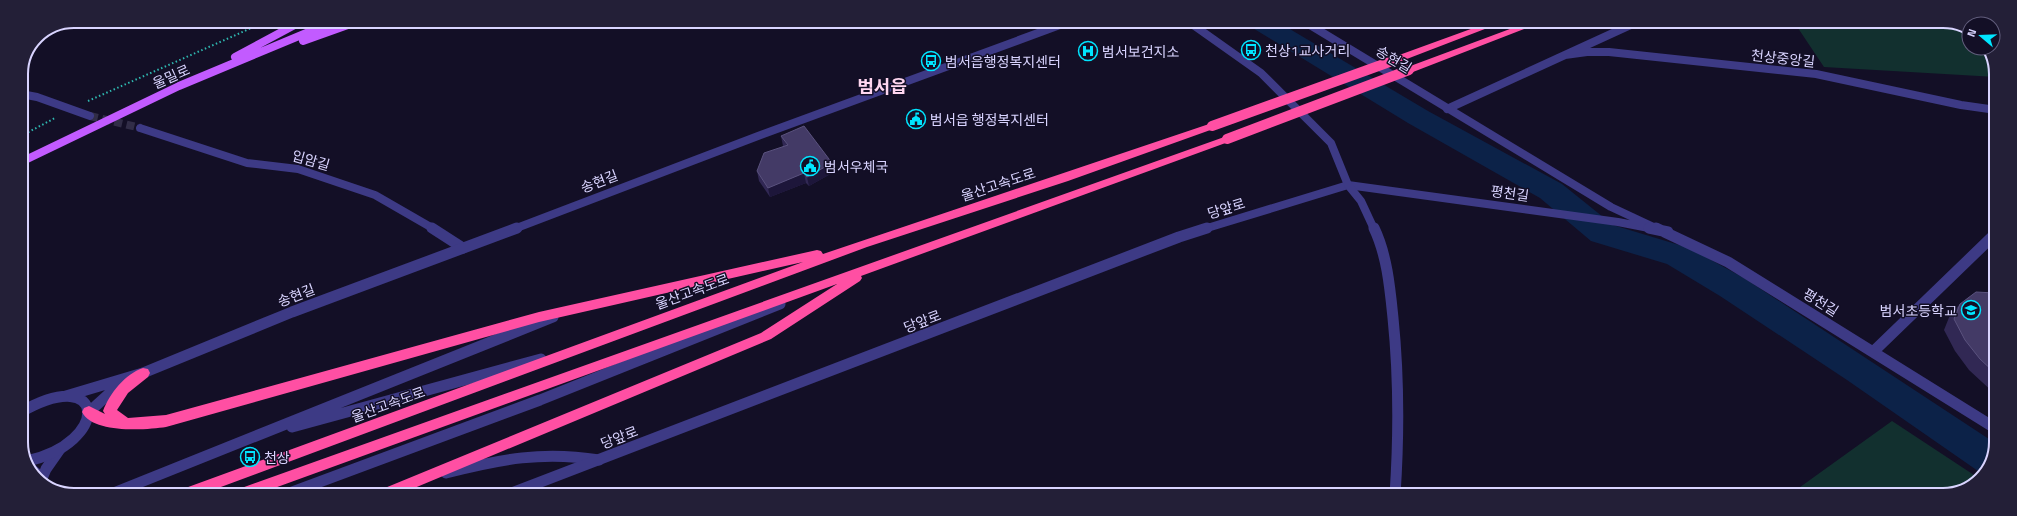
<svg xmlns="http://www.w3.org/2000/svg" width="2017" height="516" font-family="'Titillium Web','Noto Sans KR',sans-serif">
	<rect width="100%" height="100%" fill="#130f26"/>
	<path fill="#12302f" d="M1794 22H1954L1969 31V48H1987L1996 70V77L1824 67Z
		M1892 421 1980 479 1978 482 1943 495H1789Z"/>
	<g fill="none" stroke-linecap="round" stroke-linejoin="round">
		<path fill="#0c2248" fill-rule="evenodd" d="M1248 22H1278L1428 111 1562 184 1613 225 1689 248 1744 278 1995 443V453L1983 473 1978 471 1847 380 1720 296 1667 264 1591 241 1540 198 1408 123 1251 27Z"/>
		<path stroke="#312d47" stroke-width="8" stroke-dasharray="8 4.5" stroke-linecap="butt" d="M90 116 141 128"/>
		<path stroke="#2fb8b0" stroke-width="2" stroke-dasharray="1.5 2.5" stroke-linecap="butt" d="M88 101 267 21
			M21 136 55 118"/>
		<path stroke="#3d3a85" stroke-width="8" d="M1565 55 1587 52H1609L1816 74 1961 105 1996 110
			M1447 109 1637 22"/>
		<path stroke="#3d3a85" stroke-width="11" d="M292 427 541 359
			M446 473C501 459 543 451 599 460
			M111 494 553 317
			M287 494 540 400 780 304"/>
		<path stroke="#3d3a85" stroke-width="8" d="M1305 22 1611 207 1658 229
			M21 94 37 97 90 116
			M140 128 247 163 298 169 375 195 434 229
			M1204 229 1348 185 1618 222 1654 229"/>
		<path stroke="#3d3a85" stroke-width="11" d="M432 228 463 248
			M1649 228 1668 232
			M1656 228 1728 262 1995 428
			M1874 351 1995 234
			M30 468 36 473 39 480
			M41 481 46 469 60 449
			M509 494 1179 237 1207 228"/>
		<path stroke="#3d3a85" stroke-width="8" d="M1189 22 1261 73 1331 143 1348 185 1361 201 1374 229
			M514 229 758 136 1068 22"/>
		<path stroke="#3d3a85" stroke-width="11" d="M1374 228C1387 255 1390 288 1393 318 1399 377 1399 436 1395 495
			M66 396 143 373 292 312 517 228
			M21 412C108 363 110 443 27 461
			M89 412 111 392 125 383"/>
		<path stroke="#c25bff" stroke-width="8" d="M303 41 359 21
			M235 57 302 21
			M21 162 179 86 335 21"/>
		<path fill="#ff4fa3" fill-rule="evenodd" d="M1490 22H1503L1399 62 1395 63 1390 60 1391 58Z
			M1529 22H1542L1413 72 1409 73 1404 70 1405 68Z
			M1212 123 1216 124 1217 126 1216 128 1068 181 867 247 202 494H178L180 490 803 262 539 322 166 427C146 430 93 434 82 412L84 408 89 406 105 414 103 411C110 393 125 374 143 368L148 369 150 373 148 377 128 393 117 410 128 418 166 415 539 312 817 250 821 251 823 254Z
			M1227 136 1232 139 1231 141 861 276 862 278 860 281 771 339 400 494H378L380 490 761 333 837 284 258 494H234L236 490Z"/>
		<path stroke="#ff4fa3" stroke-width="10" d="M1212 126 1395 60
			M1227 139 1409 70"/>
	</g>
	<path fill="#312854" d="M781 136 834 172 809 186 806 183 770 197 759 181 757 171 783 146Z
		M1995 293V394L1969 370 1955 351 1944 330 1950 315 1960 304Z"/>
	<path fill="#1d163a" d="M832 163 834 172 809 186 807 177Z
		M804 173 806 183 770 197 768 188Z"/>
	<path fill="#433a66" stroke="#5a527e" d="M804 126 832 163 807 177 804 173 768 188 757 171 764 153 788 145 781 136Z
		M1976 292 1995 293V373L1980 359 1965 340 1954 319 1960 304Z"/>
	<defs>
		<symbol id="bus-ring" viewBox="-11 -11 22 22"><circle r="9.5" fill="#130f26" stroke="#00e5ff" stroke-width="1.5"/><path d="M-5-6H5V4H4V6H2V4H-2V6H-4V4H-5ZM-3.5-4V0h7V-4ZM-3.5 1.2v1.5H-2V1.2ZM2 1.2v1.5H3.5V1.2Z" fill="#00e5ff"/></symbol>
		<symbol id="hospital-ring" viewBox="-11 -11 22 22"><circle r="9.5" fill="#130f26" stroke="#00e5ff" stroke-width="1.5"/><path d="M-5-5h3v3.5h4V-5h3V5h-3V1.5h-4V5h-3Z" fill="#00e5ff"/></symbol>
		<symbol id="civic-ring" viewBox="-11 -11 22 22"><circle r="9.5" fill="#130f26" stroke="#00e5ff" stroke-width="1.5"/><path d="M-.6-6.5H3V-4.5H.6V-3L4-1V1h2V6H-6V1h2V-1L-.6-3ZM-1.2 2.5V6h2.4V2.5Z" fill="#00e5ff"/></symbol>
		<symbol id="school-ring" viewBox="-11 -11 22 22"><circle r="9.5" fill="#130f26" stroke="#00e5ff" stroke-width="1.5"/><path d="M0-5L7-2L0 1L-7-2ZM-4 1L0 2.5L4 1V4Q0 6-4 4Z" fill="#00e5ff"/></symbol>
	</defs>
	<g fill-rule="evenodd">
		<use href="#bus-ring" x="1240" y="39" width="22" height="22"/>
		<use href="#hospital-ring" x="1077" y="40" width="22" height="22"/>
		<use href="#bus-ring" x="920" y="50" width="22" height="22"/>
		<use href="#civic-ring" x="905" y="108" width="22" height="22"/>
		<use href="#civic-ring" x="799" y="155" width="22" height="22"/>
		<use href="#school-ring" x="1960" y="299" width="22" height="22"/>
		<use href="#bus-ring" x="239" y="446" width="22" height="22"/>
	</g>
	<g text-anchor="middle" dominant-baseline="central" stroke-width="3" stroke-linejoin="round" paint-order="stroke">
		<g font-size="14" fill="#d9d4ff" stroke="#130f26" text-anchor="start">
			<text x="1265" y="50">천상1교사거리</text>
			<text x="1102" y="51">범서보건지소</text>
			<text x="945" y="61">범서읍행정복지센터</text>
			<text x="930" y="119">범서읍 행정복지센터</text>
			<text x="824" y="166">범서우체국</text>
			<text x="1957" y="310" text-anchor="end">범서초등학교</text>
			<text x="264" y="457">천상</text>
		</g>
		<g font-size="14" fill="#d9d4ff" stroke="#130f26">
			<text transform="translate(1783 58) rotate(6)">천상중앙길</text>
			<text transform="translate(1394 59) rotate(31)">송현길</text>
			<text transform="translate(171 76) rotate(-24)">울밀로</text>
			<text transform="translate(311 160) rotate(16)">입암길</text>
			<text transform="translate(599 181) rotate(-21)">송현길</text>
			<text transform="translate(998 184) rotate(-18)">울산고속도로</text>
			<text transform="translate(1510 193) rotate(8)">평천길</text>
			<text transform="translate(1226 208) rotate(-17)">당앞로</text>
			<text transform="translate(692 291) rotate(-20)">울산고속도로</text>
			<text transform="translate(296 295) rotate(-21)">송현길</text>
			<text transform="translate(1821 302) rotate(32)">평천길</text>
			<text transform="translate(922 321) rotate(-21)">당앞로</text>
			<text transform="translate(388 404) rotate(-20)">울산고속도로</text>
			<text transform="translate(619 437) rotate(-21)">당앞로</text>
		</g>
		<g font-size="18" font-weight="bold" fill="#ffd6f0" stroke="#130f26">
			<text x="882" y="86">범서읍</text>
		</g>
	</g>
	<path d="M0 0H2017V516H0ZM74 28H1943A46 46 0 0 1 1989 74V442A46 46 0 0 1 1943 488H74A46 46 0 0 1 28 442V74A46 46 0 0 1 74 28Z" fill="#231f37" fill-rule="evenodd"/>
	<path fill="none" stroke="#d9d4ff" stroke-width="2" d="M74 28H1943A46 46 0 0 1 1989 74V442A46 46 0 0 1 1943 488H74A46 46 0 0 1 28 442V74A46 46 0 0 1 74 28Z"/>
	<g transform="translate(1981 36) rotate(289)"><circle r="19" fill="#130f26" stroke="#625e7d"/>
	<path d="M0-3L7 15L0 10L-7 15Z" fill="#00e5ff"/>
	<text y="-6" font-size="11" font-weight="bold" text-anchor="middle" fill="#d9d4ff">N</text>
	</g>
</svg>
